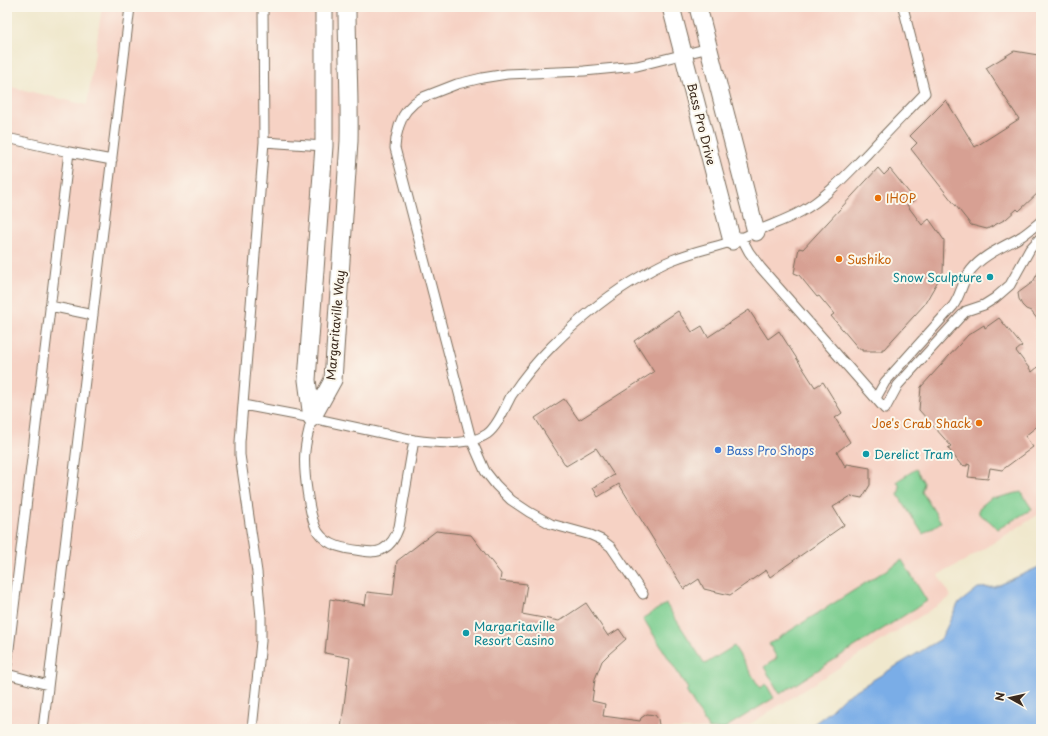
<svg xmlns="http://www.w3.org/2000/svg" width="1048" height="736" font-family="'Playpen Sans',sans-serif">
	<rect width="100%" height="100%" fill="#fbf7ec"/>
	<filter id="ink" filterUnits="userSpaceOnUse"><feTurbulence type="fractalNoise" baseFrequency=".025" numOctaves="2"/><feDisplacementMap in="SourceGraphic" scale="8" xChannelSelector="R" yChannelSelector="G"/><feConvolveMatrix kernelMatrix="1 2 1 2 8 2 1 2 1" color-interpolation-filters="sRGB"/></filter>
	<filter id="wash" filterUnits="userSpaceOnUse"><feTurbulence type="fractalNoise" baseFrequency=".012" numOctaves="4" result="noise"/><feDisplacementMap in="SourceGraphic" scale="16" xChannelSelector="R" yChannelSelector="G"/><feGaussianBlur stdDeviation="0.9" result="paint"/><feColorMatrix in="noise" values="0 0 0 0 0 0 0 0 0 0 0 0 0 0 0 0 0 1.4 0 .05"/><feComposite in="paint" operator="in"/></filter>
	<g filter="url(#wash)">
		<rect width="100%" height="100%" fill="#f0e8cd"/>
		<path fill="#f6d2c4" d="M102 7H1041V513L964 561 938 575 951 597 742 729H7V86L87 105Z"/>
		<path fill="#7bce90" stroke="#5b7c57" d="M916 469 924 483 922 492 941 522 923 534 898 495 900 487 897 481Z
			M1021 492 1032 509 998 529 988 520 979 514V508L992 497 996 498Z
			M902 560 927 601 780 694 764 667 777 658 769 644Z
			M666 604 705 664 734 646 760 688 766 684 774 698 723 729H709L686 691 688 689 643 618Z"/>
		<path fill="#7aade7" stroke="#5a6c82" d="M1041 566V729H807L827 714 843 698 941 639 958 604 978 588 995 587Z"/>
		<g id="blocks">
			<path fill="#d7a093" d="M1014 51 1038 55 1041 60V190L1019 211 1017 209 1006 219 987 229 971 225 911 149 917 143 910 136 946 100 975 147 1019 119 986 68Z
				M878 168 884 175 890 169 915 200 907 205 922 225 929 219 944 240 943 272 924 305 884 349H882V351H862V349H859L831 316 834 314 819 296 817 297 799 275 794 273 799 248 803 249Z
				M1041 267V324L1031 311 1026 309 1022 305 1019 299 1018 293 1033 282Z
				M749 310 768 339 779 331 815 387 823 382 842 413 835 418 850 442 837 452 846 468 847 464 870 468V485L862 498 851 496 833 507 844 525 770 577 766 570 730 595 704 589 699 579 684 589 619 484 598 497 593 488 614 475 596 448 566 466 535 418 564 399 579 420 654 372 634 341 678 311 692 332 702 326 708 337Z
				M999 318 1022 346 1016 351 1032 372 1038 367 1041 371V423L1025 436 1033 447 1002 470 990 468 988 479 968 477 970 465 967 464V466L961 465 948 448 951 446 919 410 921 387 968 335 984 325 985 328Z
				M436 531 471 535 501 574 500 581 527 584 522 614 559 621 586 603 608 636 619 629 626 639 609 654 602 661 595 679 592 701 605 704 603 716 640 721 641 718 647 714 655 715 658 719 659 725V729H341L350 658 325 653 330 599 365 605 367 592 393 595 397 561Z"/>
		</g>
	</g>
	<g filter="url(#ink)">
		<use href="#blocks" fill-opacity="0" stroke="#7a6c5b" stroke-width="1"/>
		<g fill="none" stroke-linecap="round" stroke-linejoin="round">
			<defs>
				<path id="service" d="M7 138 69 152 7 665
					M264 142 324 146
					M69 152 112 160
					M741 237 749 252 761 268 885 409 898 385 961 316 966 311 984 305 995 298 1010 285 1030 249 1041 237
					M50 306 93 315
					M876 398 885 382 953 306C961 295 962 281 971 270 984 254 1004 247 1022 236 1028 232 1035 226 1041 221
					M243 405 312 418 414 440C435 443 469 446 487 434 498 426 505 407 511 396 523 378 537 361 552 346 580 318 609 294 643 275 653 269 662 264 672 260 691 252 711 248 731 242 742 238 753 233 764 228 776 223 790 218 802 211 826 198 848 173 867 154 886 133 906 113 925 93L903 7
					M312 418C309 429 306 440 305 451 303 469 309 518 318 532 328 547 347 549 362 551 369 552 377 553 383 549 391 545 396 536 399 527L414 440
					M643 594 611 547 602 540 591 535 551 524 529 512 511 500 496 485 485 471 471 439 395 148 396 138 399 126 403 116 407 110 414 103 421 98 457 84 482 78 507 74 584 71 637 66 709 48
					M7 674 48 685
					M43 729 130 7
					M252 729 259 662 261 641V618L257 572 240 455V442L264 142 263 7"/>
				<path id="minor" d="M324 7V146L307 380 312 418 333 380 349 141C350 96 347 52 347 7
					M671 7 732 241
					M698 7 756 232"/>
			</defs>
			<use href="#service" stroke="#7a6c5b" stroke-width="11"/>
			<use href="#minor" stroke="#7a6c5b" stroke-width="19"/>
			<use href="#service" stroke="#fff" stroke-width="9"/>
			<use href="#minor" stroke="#fff" stroke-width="17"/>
		</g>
	</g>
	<g fill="#e8710a" stroke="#fbf7ec" stroke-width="1.5">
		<circle cx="878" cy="198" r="4"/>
		<circle cx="839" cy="259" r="4"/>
		<circle cx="979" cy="423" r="4"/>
	</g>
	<g fill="#0f9aa8" stroke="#fbf7ec" stroke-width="1.5">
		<circle cx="990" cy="277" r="4"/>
		<circle cx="866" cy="454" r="4"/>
		<circle cx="466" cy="633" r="4"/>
	</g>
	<circle fill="#3f7fe0" stroke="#fbf7ec" stroke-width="1.5" cx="718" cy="450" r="4"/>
	<g text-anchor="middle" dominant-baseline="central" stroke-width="4" stroke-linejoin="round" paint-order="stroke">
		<g font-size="12" fill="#3b2a1e" stroke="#fbf7ec">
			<text transform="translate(702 124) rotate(76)">Bass Pro Drive</text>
			<text transform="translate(335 325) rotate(-85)">Margaritaville Way</text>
		</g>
		<g font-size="12" fill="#c56008" stroke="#fbf7ec" text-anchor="start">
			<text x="886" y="198">IHOP</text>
			<text x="847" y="259">Sushiko</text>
			<text x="971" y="423" text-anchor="end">Joe's Crab Shack</text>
		</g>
		<g font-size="12" fill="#0d838f" stroke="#fbf7ec" text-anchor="start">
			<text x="982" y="277" text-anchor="end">Snow Sculpture</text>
			<text x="874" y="454">Derelict Tram</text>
			<text x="474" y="626">Margaritaville<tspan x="474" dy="14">Resort Casino</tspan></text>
		</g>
		<g font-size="12" fill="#366cbe" stroke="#fbf7ec" text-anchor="start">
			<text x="726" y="450">Bass Pro Shops</text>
		</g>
	</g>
	<rect width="1048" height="736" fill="none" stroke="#fbf7ec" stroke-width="24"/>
	<g transform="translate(1010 698) rotate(278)" stroke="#fbf7ec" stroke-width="3" paint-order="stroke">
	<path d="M0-3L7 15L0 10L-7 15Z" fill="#3b2a1e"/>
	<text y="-6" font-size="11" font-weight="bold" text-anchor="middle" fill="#3b2a1e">N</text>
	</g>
</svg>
